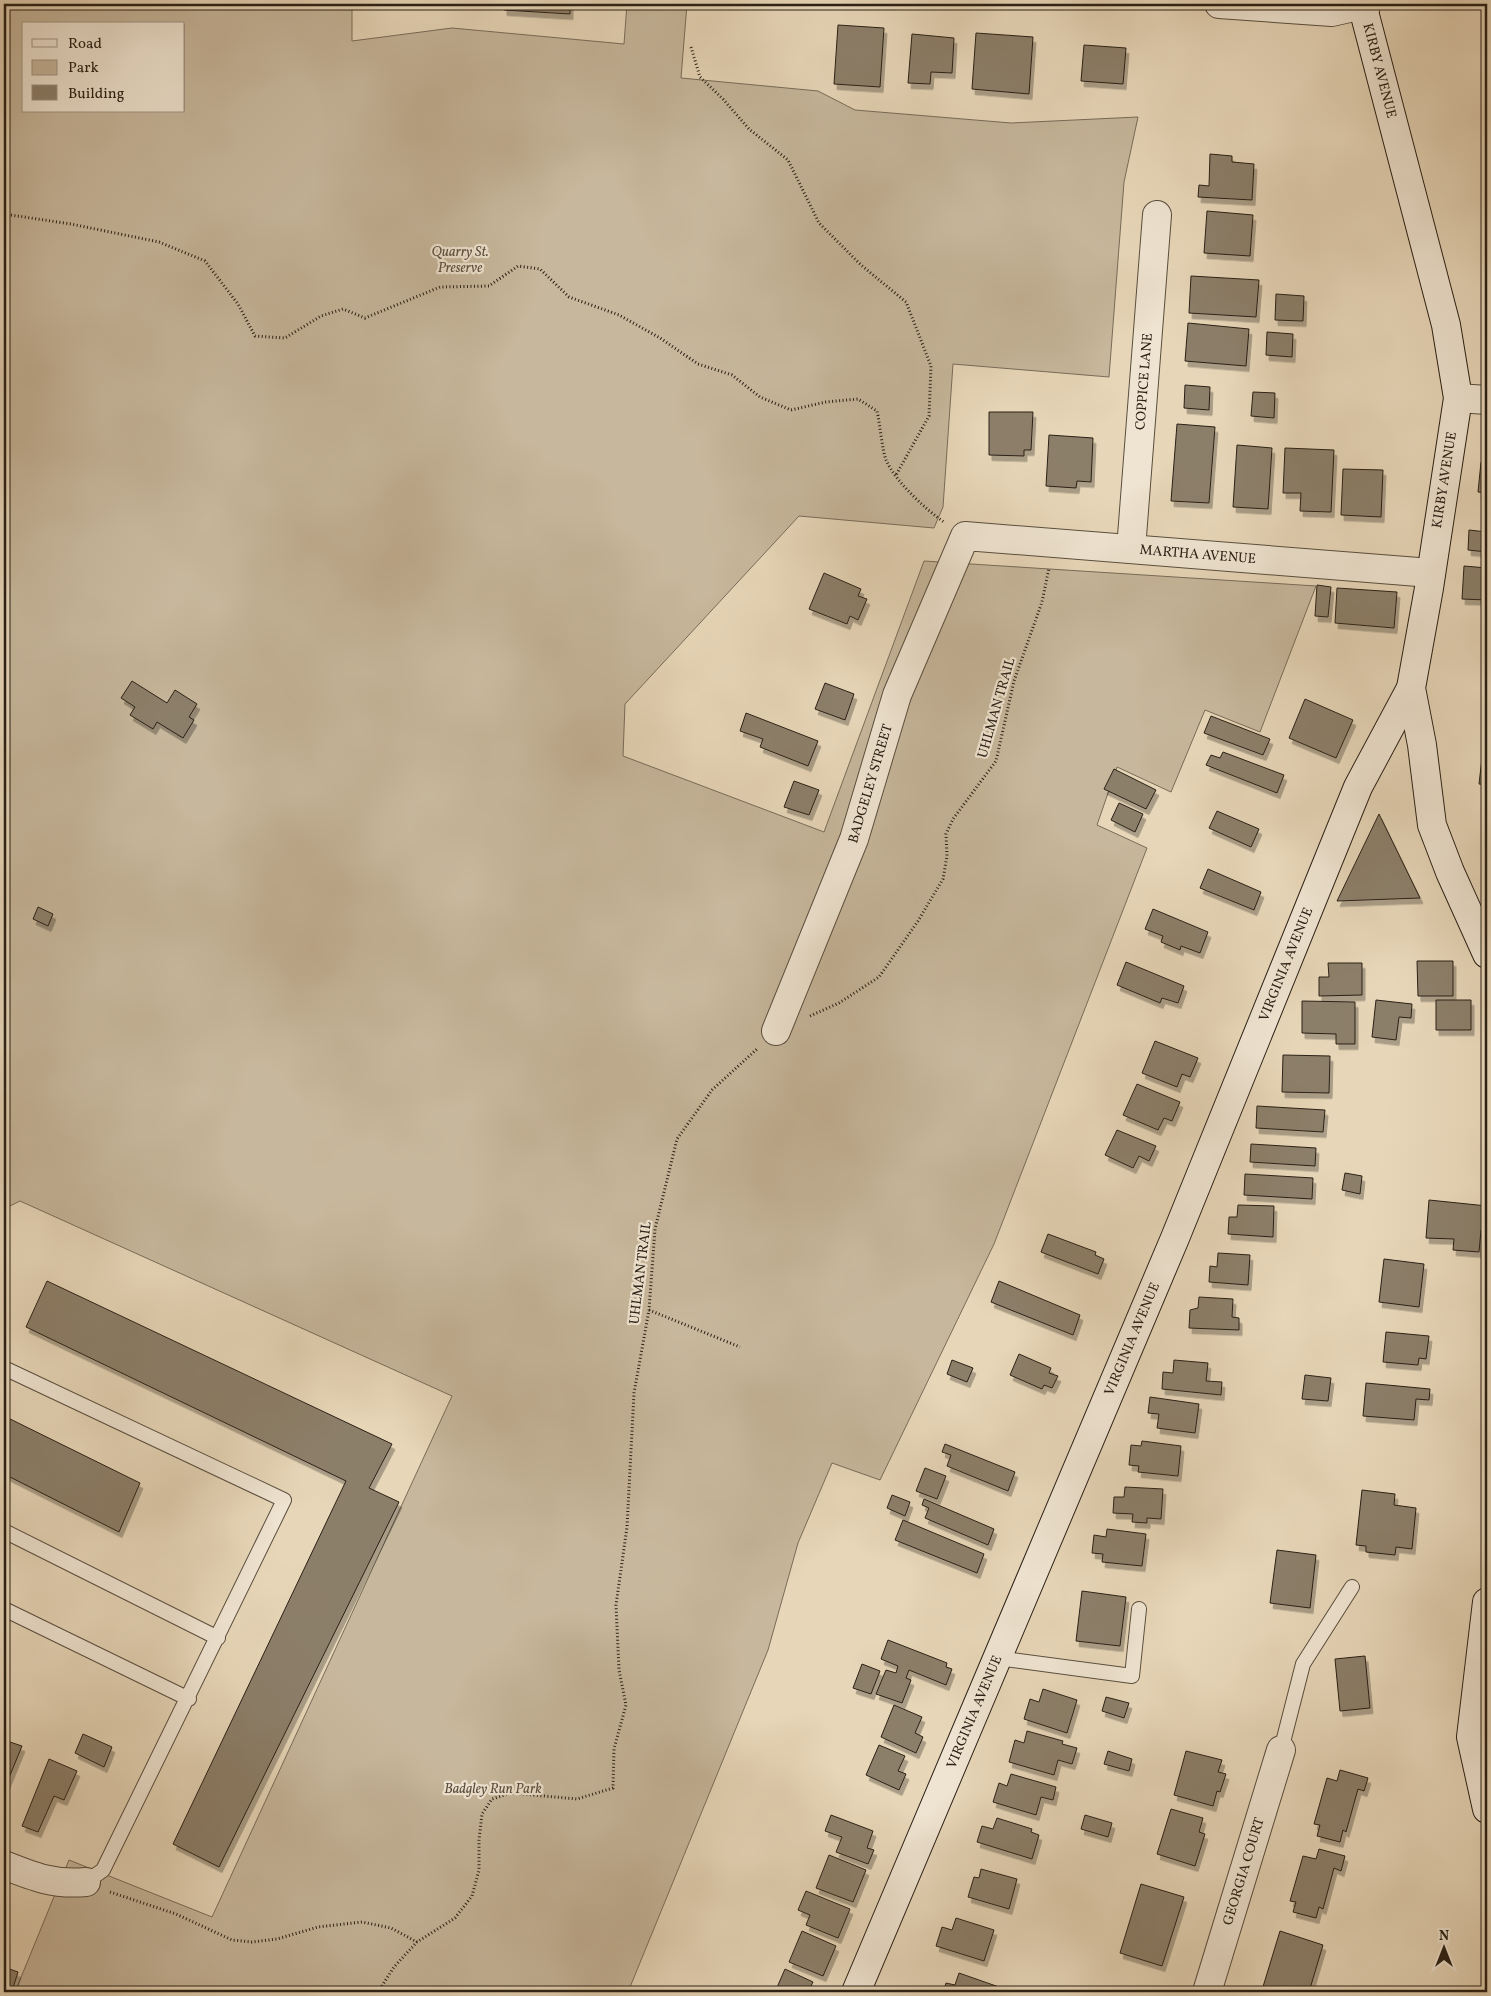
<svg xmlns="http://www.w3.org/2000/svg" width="1491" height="1996" font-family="Vollkorn,serif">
	<defs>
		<filter id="shadow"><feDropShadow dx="3" dy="5.5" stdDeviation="0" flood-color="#0004"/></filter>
	</defs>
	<rect width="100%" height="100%" fill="#e7d6b8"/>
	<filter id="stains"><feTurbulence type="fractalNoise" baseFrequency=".004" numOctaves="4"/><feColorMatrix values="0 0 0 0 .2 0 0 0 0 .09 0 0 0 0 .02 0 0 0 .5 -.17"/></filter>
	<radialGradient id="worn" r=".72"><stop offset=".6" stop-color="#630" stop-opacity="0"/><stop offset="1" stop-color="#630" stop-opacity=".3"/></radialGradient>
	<path fill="#c7b79c" stroke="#786c59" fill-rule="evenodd" d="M4 4H352V41L452 28 624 44 627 4H687L681 78 818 91 855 110 1011 123 1138 117 1124 182 1109 377 953 364 943 507 934 528 799 516 625 704 623 756 824 832 924 561 1316 586 1260 732 1205 710 1171 792 1117 767 1097 825 1147 848 994 1244 880 1480 832 1463 798 1543 768 1650 628 1992H15L69 1860 212 1917 452 1396 20 1201 4 1209ZM24 24H184V111H24Z"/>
	<path fill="#8c7f6a" stroke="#2a2016" filter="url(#shadow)" d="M504 4H570V14L504 10Z
		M838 25 884 28 880 87 834 84Z
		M976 33 1033 37 1029 94 972 89Z
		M912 34 954 38 952 73 931 72 930 84 908 83Z
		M1084 45 1126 48 1123 84 1081 81Z
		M1210 154 1232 156V162L1254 164 1252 200 1198 197 1199 185 1209 186Z
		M1207 211 1253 215 1250 256 1204 253Z
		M1191 276 1259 280 1256 317 1189 313Z
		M1276 294 1304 296 1303 321 1275 320Z
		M1188 323 1249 329 1246 366 1185 361Z
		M1267 332 1293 334 1292 357 1266 355Z
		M1185 385 1210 387 1209 410 1184 408Z
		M1253 392 1275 393 1274 418 1251 416Z
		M989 412H1033L1031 450H1024V456L989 455Z
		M1177 424 1215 427 1209 503 1171 501Z
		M1049 435 1093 438 1091 482 1077 481 1076 488 1046 486Z
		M1237 445 1272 448 1268 509 1233 507Z
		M1285 448 1334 450 1331 512 1300 511 1301 493H1283Z
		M1481 462 1487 463V493L1478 492Z
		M1343 469 1383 470 1381 517 1341 515Z
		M1469 530 1487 532V552L1468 550Z
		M1464 566 1487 568V600L1462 599Z
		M824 573 861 589 858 596 867 599 858 620 850 616 847 624 809 609Z
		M1317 585 1331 587 1328 617 1315 616Z
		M1337 588 1397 592 1394 628 1335 623Z
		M132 681 167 703 175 690 197 704 189 717 194 720 183 738 157 722 153 729 130 715 135 707 121 698Z
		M825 683 854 694 845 720 815 709Z
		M1305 699 1353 720 1336 758 1289 738Z
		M746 713 818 741 808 766 760 747 763 739 740 731Z
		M1211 716 1270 739 1263 755 1204 733Z
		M1223 752 1284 775 1277 793 1206 765 1211 755 1220 758Z
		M1482 758 1487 759V785L1479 784Z
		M1114 769 1156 790 1146 809 1104 789Z
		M794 781 819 790 809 815 784 807Z
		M1119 803 1143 814 1135 832 1111 820Z
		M1217 811 1259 829 1251 847 1209 828Z
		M1379 814 1420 898 1337 901Z
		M1208 869 1261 892 1254 910 1200 888Z
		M38 907 53 914 48 926 33 919Z
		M1153 909 1208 932 1200 953 1181 946 1180 950 1161 942 1163 936 1145 929Z
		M1417 961H1453V996H1418Z
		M1126 962 1184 986 1178 1003 1162 998 1160 1003 1117 985Z
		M1328 963H1362V995L1319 996V977H1329Z
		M1376 1000 1412 1004 1411 1018 1399 1017 1396 1040 1372 1037Z
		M1436 1000H1471V1030H1436Z
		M1302 1001 1355 1002V1044H1336V1034L1302 1033Z
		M1155 1041 1198 1058 1190 1077 1182 1074 1177 1087 1142 1073Z
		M1283 1055 1330 1056 1329 1093 1282 1092Z
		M1137 1084 1180 1102 1172 1121 1164 1118 1158 1130 1123 1115Z
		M1257 1106 1325 1110 1323 1132 1256 1128Z
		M1117 1130 1156 1146 1149 1161 1139 1156 1133 1168 1105 1155Z
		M1251 1144 1316 1148 1315 1166 1250 1162Z
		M1345 1173 1362 1176 1360 1194 1342 1190Z
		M1245 1174 1313 1178 1312 1199 1244 1195Z
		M1429 1200 1487 1206V1230H1481L1479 1252 1453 1250 1454 1239 1426 1238Z
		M1238 1205 1274 1206 1273 1237 1228 1234 1229 1217H1237Z
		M1048 1234 1096 1252 1095 1255 1104 1259 1098 1274 1041 1252Z
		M1218 1253 1250 1255 1248 1285 1209 1282 1210 1266 1217 1267Z
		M1384 1259 1424 1264 1419 1307 1379 1302Z
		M47 1281 392 1444 369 1488 399 1502 219 1867 173 1844 346 1481 26 1327Z
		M999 1281 1080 1315 1073 1335 991 1302Z
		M1199 1297 1233 1299 1232 1317 1239 1318V1330L1189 1328 1190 1310 1198 1308Z
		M1386 1332 1429 1336 1426 1359 1419 1358 1418 1365 1383 1362Z
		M1019 1354 1051 1368 1049 1373 1058 1376 1052 1388 1044 1385 1042 1389 1010 1375Z
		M952 1360 973 1368 967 1382 947 1374Z
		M1174 1360 1208 1363 1206 1381 1222 1382 1221 1395 1162 1389 1163 1372 1173 1373Z
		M1305 1375 1331 1378 1328 1401 1302 1399Z
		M1366 1383 1430 1389 1429 1400 1416 1399 1414 1420 1363 1416Z
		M1150 1397 1199 1404 1195 1433 1157 1428 1159 1414 1148 1413Z
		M4 1416 140 1483 119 1532 4 1474Z
		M1142 1441 1181 1446 1178 1476 1138 1472 1139 1466 1129 1465 1131 1445 1141 1446Z
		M945 1444 1015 1472 1008 1491 947 1466 951 1455 942 1452Z
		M925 1468 946 1476 937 1499 916 1491Z
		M1125 1487 1163 1489 1161 1519 1147 1518V1523L1132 1522 1133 1514 1113 1513 1114 1497H1124Z
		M1362 1490 1395 1494 1394 1505 1416 1508 1412 1549 1396 1547 1395 1555 1366 1552V1546L1356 1545Z
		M892 1495 910 1502 905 1516 887 1508Z
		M924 1499 994 1529 988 1545 925 1518 929 1508 922 1505Z
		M903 1520 984 1554 977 1573 895 1540Z
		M1107 1529 1146 1534 1142 1566 1102 1562 1103 1554 1092 1553 1094 1535 1106 1537Z
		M1277 1550 1316 1555 1310 1608 1270 1603Z
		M1082 1591 1126 1597 1120 1646 1076 1641Z
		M888 1640 947 1663 946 1667 952 1669 946 1685 909 1670 906 1678 911 1680 902 1703 876 1694 886 1670 896 1673 898 1666 881 1659Z
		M1365 1656 1370 1708 1340 1711 1335 1659Z
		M862 1664 880 1671 871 1694 853 1688Z
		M1043 1689 1077 1700 1067 1733 1024 1719 1030 1699 1039 1702Z
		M1106 1697 1129 1703 1124 1718 1102 1711Z
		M894 1705 922 1717 915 1733 923 1737 916 1753 881 1737Z
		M1027 1731 1063 1741 1062 1744 1077 1748 1072 1764 1058 1760 1054 1775 1009 1762 1015 1740 1024 1743Z
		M83 1734 112 1747 104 1767 75 1753Z
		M4 1740 22 1746 4 1790Z
		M879 1745 905 1756 898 1771 906 1774 899 1790 866 1775Z
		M1108 1751 1132 1759 1129 1771 1104 1764Z
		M1186 1751 1222 1760 1218 1772 1226 1774 1220 1792 1217 1791 1213 1806 1174 1795Z
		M49 1759 77 1771 64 1800 54 1796 38 1832 22 1826Z
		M1340 1770 1368 1778 1364 1791 1358 1789 1346 1832 1343 1830 1340 1842 1317 1836 1320 1825 1314 1824 1327 1778 1337 1781Z
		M1011 1774 1056 1787 1053 1800 1041 1797 1036 1815 993 1802 999 1783 1007 1786Z
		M1171 1809 1203 1818 1199 1832 1205 1834 1195 1866 1157 1854Z
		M831 1815 873 1831 867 1848 874 1850 868 1864 836 1852 842 1837 825 1831Z
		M1085 1815 1112 1823 1108 1837 1081 1829Z
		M997 1818 1032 1829 1031 1832 1039 1835 1032 1859 977 1842 982 1826 993 1829Z
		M1319 1849 1345 1856 1341 1871 1334 1868 1323 1909 1319 1907 1316 1918 1293 1912 1296 1902 1290 1901 1303 1856 1316 1859Z
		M829 1855 866 1870 853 1902 816 1888Z
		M981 1869 1017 1879 1009 1909 968 1897 974 1877 979 1878Z
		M1141 1884 1184 1897 1162 1966 1120 1953Z
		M806 1891 850 1909 838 1938 806 1925 810 1915 798 1910Z
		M956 1918 994 1930 984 1961 936 1946 942 1927 952 1930Z
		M802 1931 836 1946 823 1976 789 1962Z
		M1280 1931 1323 1945 1309 1992H1270L1262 1990Z
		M4 1967 18 1972 13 1988 4 1985Z
		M785 1969 813 1982 808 1992H775Z
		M959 1973 999 1987 997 1992H943L946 1983 955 1985Z"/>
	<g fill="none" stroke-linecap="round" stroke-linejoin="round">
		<defs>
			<path id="lane" d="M4 1368 284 1500 103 1870 86 1882
				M4 1531 218 1638
				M4 1609 189 1699
				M997 1658 1132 1676 1139 1609
				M1281 1750 1303 1664 1352 1587"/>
			<g id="street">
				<path d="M1219 4 1332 12 1367 4"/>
				<path d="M1458 398 1487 400"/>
				<path id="s1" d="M1131 549 1157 215"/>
				<path id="s2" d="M776 1031 854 839 897 695 965 536 1431 573"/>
				<path d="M4 1865C34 1877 54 1885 86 1882"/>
				<path id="s3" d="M1207 1992 1281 1750"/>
			</g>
			<g id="secondary">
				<path id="s4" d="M1362 4 1446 325 1458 398 1429 588 1411 688 1422 745 1432 825 1450 872 1487 954"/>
				<path d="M1487 1602 1471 1737 1487 1809"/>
				<path id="s5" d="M856 1992 1175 1238 1358 787 1411 688"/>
			</g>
		</defs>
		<use href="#lane" stroke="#594e3e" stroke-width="16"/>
		<use href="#street" stroke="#594e3e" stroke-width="30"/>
		<use href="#secondary" stroke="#2a2016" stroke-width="30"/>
		<path stroke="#2a2016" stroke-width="3" stroke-dasharray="1 2.5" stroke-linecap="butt" d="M691 47 700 77 723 99 749 129 788 160 819 223 861 265 906 302 931 366 929 416 896 475
			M4 214 71 224 159 242 205 261 238 304 255 336 285 338 321 316 343 309 365 318 440 287 489 286 518 266 540 269 569 297 619 315 660 338 698 364 732 375 760 397 791 410 826 402 858 399 877 411C880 424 882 449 886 460 895 481 925 509 944 522
			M810 1016 839 1003 879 977 918 921 943 879 947 856 946 834 953 819 996 761 1014 681 1042 602 1049 568
			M649 1310 740 1347
			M110 1892 176 1914 232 1940 252 1942 277 1939 318 1927 362 1922 391 1928 417 1942
			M378 1992 394 1967 417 1942 455 1918 472 1896 479 1870V1840L482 1814 492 1799 511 1793 577 1799 613 1788 614 1749 626 1705 619 1670 616 1605 627 1527 634 1393 649 1310 655 1229 677 1139 712 1090 757 1049"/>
		<use href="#lane" stroke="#efe4d1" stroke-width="14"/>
		<use href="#street" stroke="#efe4d1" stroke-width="28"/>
		<use href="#secondary" stroke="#efe4d1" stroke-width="28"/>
	</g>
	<g text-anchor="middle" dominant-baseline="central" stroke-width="4.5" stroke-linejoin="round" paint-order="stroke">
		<g font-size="14" fill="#2a2016" stroke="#efe4d1">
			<text stroke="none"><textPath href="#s4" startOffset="69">KIRBY AVENUE</textPath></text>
			<text stroke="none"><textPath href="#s1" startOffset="168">COPPICE LANE</textPath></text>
			<text transform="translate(1445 480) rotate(-81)">KIRBY AVENUE</text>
			<text stroke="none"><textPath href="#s2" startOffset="764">MARTHA AVENUE</textPath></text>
			<text transform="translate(997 708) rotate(-74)">UHLMAN TRAIL</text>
			<text stroke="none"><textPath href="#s2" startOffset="265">BADGELEY STREET</textPath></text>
			<text stroke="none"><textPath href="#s5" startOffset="1114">VIRGINIA AVENUE</textPath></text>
			<text transform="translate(641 1273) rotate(-83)">UHLMAN TRAIL</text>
			<text stroke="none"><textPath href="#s5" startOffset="709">VIRGINIA AVENUE</textPath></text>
			<text stroke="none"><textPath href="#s5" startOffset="304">VIRGINIA AVENUE</textPath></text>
			<text stroke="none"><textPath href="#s3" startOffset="126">GEORGIA COURT</textPath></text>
		</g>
		<g font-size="14" font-style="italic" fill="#594d3e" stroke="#efe4d1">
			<text x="460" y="252">Quarry St.<tspan x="460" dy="16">Preserve</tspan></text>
			<text x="493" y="1789">Badgley Run Park</text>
		</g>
	</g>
	<rect width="1491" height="1996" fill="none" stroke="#e7d6b8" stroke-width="20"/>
	<rect x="5" y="5" width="1481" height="1986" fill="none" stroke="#2a2016" stroke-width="2.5"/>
	<rect x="10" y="10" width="1471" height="1976" fill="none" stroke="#2a2016"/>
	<rect x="22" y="22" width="162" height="90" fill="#efe4d1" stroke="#a09686"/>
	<rect x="32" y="39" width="25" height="8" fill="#efe4d1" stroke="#a09686"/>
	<text x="68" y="48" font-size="15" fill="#2a2016">Road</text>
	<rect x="32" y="60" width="25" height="15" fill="#c7b79c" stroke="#a09686"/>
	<text x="68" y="72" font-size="15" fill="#2a2016">Park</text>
	<rect x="32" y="85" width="25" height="15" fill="#8c7f6a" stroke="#a09686"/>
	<text x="68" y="98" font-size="15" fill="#2a2016">Building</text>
	<g transform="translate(1444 1948)" stroke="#efe4d1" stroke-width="4" paint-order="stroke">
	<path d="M0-4L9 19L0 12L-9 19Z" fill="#2a2016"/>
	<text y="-8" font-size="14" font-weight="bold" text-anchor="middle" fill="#2a2016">N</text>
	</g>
	<rect width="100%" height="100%" filter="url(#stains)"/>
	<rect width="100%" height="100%" fill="url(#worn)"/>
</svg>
